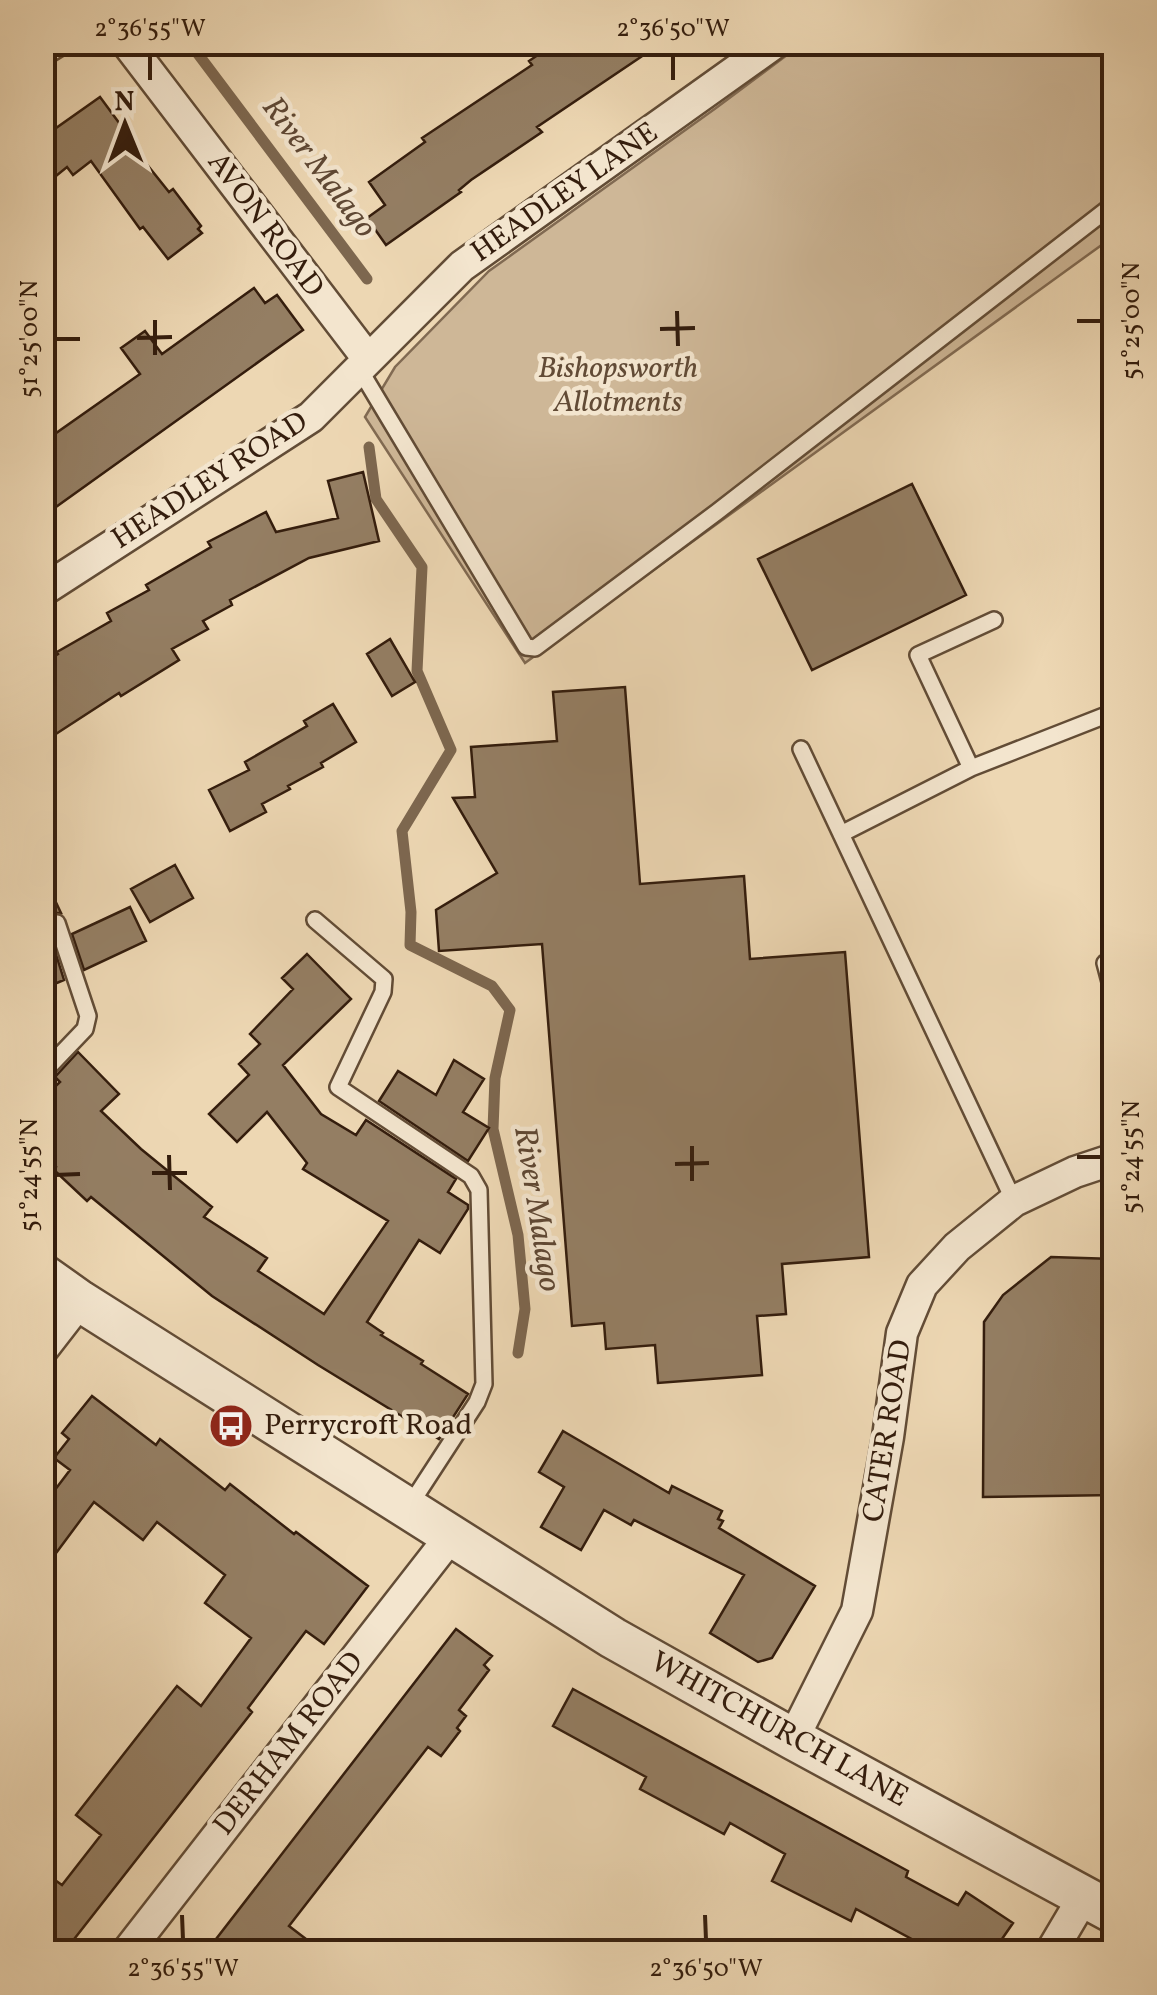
<svg xmlns="http://www.w3.org/2000/svg" width="1157" height="1995" font-family="Vollkorn,serif">
	<rect width="100%" height="100%" fill="#edd7b3"/>
	<filter id="stains"><feTurbulence type="fractalNoise" baseFrequency=".002" numOctaves="4"/><feColorMatrix values="0 0 0 0 .2 0 0 0 0 .09 0 0 0 0 .02 0 0 0 .5 -.17"/></filter>
	<radialGradient id="worn" r=".72"><stop offset=".6" stop-color="#630" stop-opacity="0"/><stop offset="1" stop-color="#630" stop-opacity=".3"/></radialGradient>
	<path fill="#ceb797" stroke="#816a52" stroke-width="2.5" d="M803 43H1114V236L525 663 365 417 395 367 489 271 716 108Z"/>
	<g fill="none" stroke-linecap="round" stroke-linejoin="round">
		<path stroke="#7d674f" stroke-width="11" d="M189 42 367 279
			M369 447 376 499 422 567 417 671 451 750 402 831 411 912 410 945 492 986 510 1010 495 1078 493 1129 518 1235 525 1309 518 1353"/>
	</g>
	<path fill="#947e63" stroke="#341d0d" stroke-width="2.5" d="M557 42H663L537 127 542 132 471 180 459 190 461 192 386 245 367 218 385 205 369 182 425 142 422 138 532 65 529 61Z
		M100 97 128 135 125 137 169 192 173 189 201 226 198 229 202 233 168 259 143 227 140 229 91 161 73 175 67 167 56 176 42 158V138Z
		M254 288 265 303 277 295 303 330 42 517V443L140 374 121 348 145 331 162 354Z
		M363 472 379 541 309 558 230 600 232 605 203 621 208 629 172 649 179 660 121 696 119 693 42 743V664L58 654 57 652 111 621 107 613 149 590 146 585 211 547 208 542 266 512 276 532 338 518 328 481Z
		M912 484 966 595 812 670 758 559Z
		M390 639 415 682 392 696 367 654Z
		M625 687 640 884 744 876 750 959 845 952 869 1257 782 1264 786 1314 757 1316 762 1375 658 1383 655 1345 606 1349 604 1323 572 1326 542 944 439 951 436 910 497 873 453 798 475 797 471 747 557 741 553 692Z
		M333 704 356 742 321 763 323 767 288 786 290 789 262 804 266 812 230 831 209 790 249 770 245 762 307 726 304 721Z
		M175 865 193 898 150 922 131 889Z
		M42 873 61 913H53L46 922 64 980 52 985 50 977 42 981Z
		M130 907 146 941 84 970 72 934Z
		M307 954 351 999 283 1065 321 1114 356 1135 366 1120 456 1179 448 1192 468 1205V1209L440 1253 419 1240 367 1322 383 1333 381 1335 423 1361 421 1364 468 1394 439 1439 318 1365 212 1296 91 1197 87 1201 54 1170 56 1167 42 1154V1099L60 1082 55 1077 78 1052 119 1094 101 1111 141 1149 212 1207 204 1217 267 1258 258 1271 324 1314 388 1221 303 1169 307 1163 267 1112 237 1142 209 1114 249 1075 239 1064 260 1044 250 1034 293 989 282 978Z
		M454 1060 484 1079 463 1112 489 1128 468 1161 379 1101 398 1071 436 1095Z
		M1051 1257 1114 1259V1495L983 1497 984 1322 1003 1295Z
		M92 1396 156 1445 160 1439 225 1490 230 1484 294 1534 296 1532 368 1586 324 1644 306 1631 248 1708 252 1712 64 1952H42V1871L62 1885 101 1835 76 1815 177 1686 201 1706 251 1638 205 1603 225 1575 157 1522 143 1540 94 1502 42 1572V1507L70 1470 54 1458 69 1439 62 1433Z
		M563 1431 669 1493 672 1486 722 1511 718 1519 723 1521 719 1528 815 1586 772 1658 758 1662 710 1633 744 1575 634 1520 631 1525 604 1510 581 1550 541 1527 564 1487 539 1472Z
		M456 1629 492 1656 484 1665 489 1670 459 1710 466 1716 457 1728 460 1731 441 1756 428 1747 289 1926 323 1952H206Z
		M573 1689 908 1871 906 1877 958 1905 966 1892 1013 1923 993 1952H910L917 1942 856 1909 851 1921 772 1881 785 1854 730 1823 724 1834 640 1789 646 1777 553 1726Z"/>
	<g fill="none" stroke-linecap="round" stroke-linejoin="round">
		<defs>
			<path id="service" d="M360 370 526 647 535 648 717 512 1114 204
				M801 749 1014 1201
				M971 768 918 655 994 620
				M841 834 971 768 1114 712
				M315 920 384 979 383 992 338 1087 471 1176 479 1190 484 1384 477 1402 410 1505
				M1105 963 1114 997
				M42 1074 85 1029 88 1016 57 923"/>
			<path id="minor" d="M126 42 368 359
				M42 50 55 42
				M42 591 311 417 462 266 776 42
				M42 1350 80 1301
				M793 1739 857 1611 888 1437 902 1333 922 1285 957 1247 1014 1201 1075 1172 1114 1159
				M127 1952 451 1536
				M1051 1952 1083 1898"/>
			<path id="tertiary" d="M42 1274 80 1301 613 1638 793 1739 1114 1913"/>
		</defs>
		<use href="#service" stroke="#624c36" stroke-width="20"/>
		<use href="#minor" stroke="#624c36" stroke-width="35"/>
		<use href="#tertiary" stroke="#624c36" stroke-width="45"/>
		<use href="#service" stroke="#f3e5ce" stroke-width="15"/>
		<use href="#minor" stroke="#f3e5ce" stroke-width="30"/>
		<use href="#tertiary" stroke="#f3e5ce" stroke-width="40"/>
	</g>
	<path fill="none" stroke="#341d0d" stroke-width="4" d="M150 55V80M673 55V80M677 311 678 346M155 320V355M1077 321H1102M660 329 695 328M137 338 172 337M55 339H80M692 1146V1181M169 1155 170 1190M1077 1157H1102M675 1164 709 1163M152 1173H187M55 1175 80 1174M182 1915 183 1940M705 1915 706 1940"/>
	<defs>
		<symbol id="bus-disc" viewBox="-11 -11 22 22"><circle r="9.5" fill="#8f2418" stroke="#f3e5ce"/><path d="M-5-6H5V4H4V6H2V4H-2V6H-4V4H-5ZM-3.5-4V0h7V-4ZM-3.5 1.2v1.5H-2V1.2ZM2 1.2v1.5H3.5V1.2Z" fill="#fff"/></symbol>
	</defs>
	<g fill-rule="evenodd">
		<use href="#bus-disc" x="206" y="1401" width="50" height="50"/>
	</g>
	<g text-anchor="middle" dominant-baseline="central" stroke-width="9" stroke-linejoin="round" paint-order="stroke">
		<g font-size="30" fill="#341d0d" stroke="#f3e5ce">
			<text transform="translate(565 193) rotate(-35)">HEADLEY LANE</text>
			<text transform="translate(265 225) rotate(53)">AVON ROAD</text>
			<text transform="translate(210 481) rotate(-33)">HEADLEY ROAD</text>
			<text transform="translate(888 1431) rotate(-81)">CATER ROAD</text>
			<text transform="translate(779 1730) rotate(29)">WHITCHURCH LANE</text>
			<text transform="translate(289 1744) rotate(-52)">DERHAM ROAD</text>
		</g>
		<g font-size="30" font-style="italic" fill="#624b36" stroke="#f3e5ce">
			<text x="618" y="369">Bishopsworth<tspan x="618" dy="34">Allotments</tspan></text>
		</g>
		<g font-size="30" fill="#341d0d" stroke="#f3e5ce" text-anchor="start">
			<text x="264" y="1426">Perrycroft Road</text>
		</g>
		<g font-size="32" font-style="italic" fill="#5f4834" stroke="#f3e5ce">
			<text transform="translate(318 168) rotate(53)">River Malago</text>
			<text transform="translate(536 1209) rotate(81)">River Malago</text>
		</g>
	</g>
	<rect width="1157" height="1995" fill="none" stroke="#edd7b3" stroke-width="110"/>
	<g transform="translate(125 125) rotate(359)" stroke="#f3e5ce" stroke-width="8" paint-order="stroke">
	<path d="M0-8L18 38L0 25L-18 38Z" fill="#341d0d"/>
	<text y="-15" font-size="28" font-weight="bold" text-anchor="middle" fill="#341d0d">N</text>
	</g>
	<rect x="55" y="55" width="1047" height="1885" fill="none" stroke="#341d0d" stroke-width="4"/>
	<g font-size="25" text-anchor="middle" fill="#341d0d">
		<text x="150" y="36">2°36'55"W</text>
		<text x="673" y="36">2°36'50"W</text>
		<text transform="translate(1130 321) rotate(-90)" y="9">51°25'00"N</text>
		<text transform="translate(28 339) rotate(-90)" y="9">51°25'00"N</text>
		<text transform="translate(1130 1157) rotate(-90)" y="9">51°24'55"N</text>
		<text transform="translate(28 1175) rotate(-90)" y="9">51°24'55"N</text>
		<text x="183" y="1976">2°36'55"W</text>
		<text x="706" y="1976">2°36'50"W</text>
	</g>
	<rect width="100%" height="100%" filter="url(#stains)"/>
	<rect width="100%" height="100%" fill="url(#worn)"/>
</svg>
